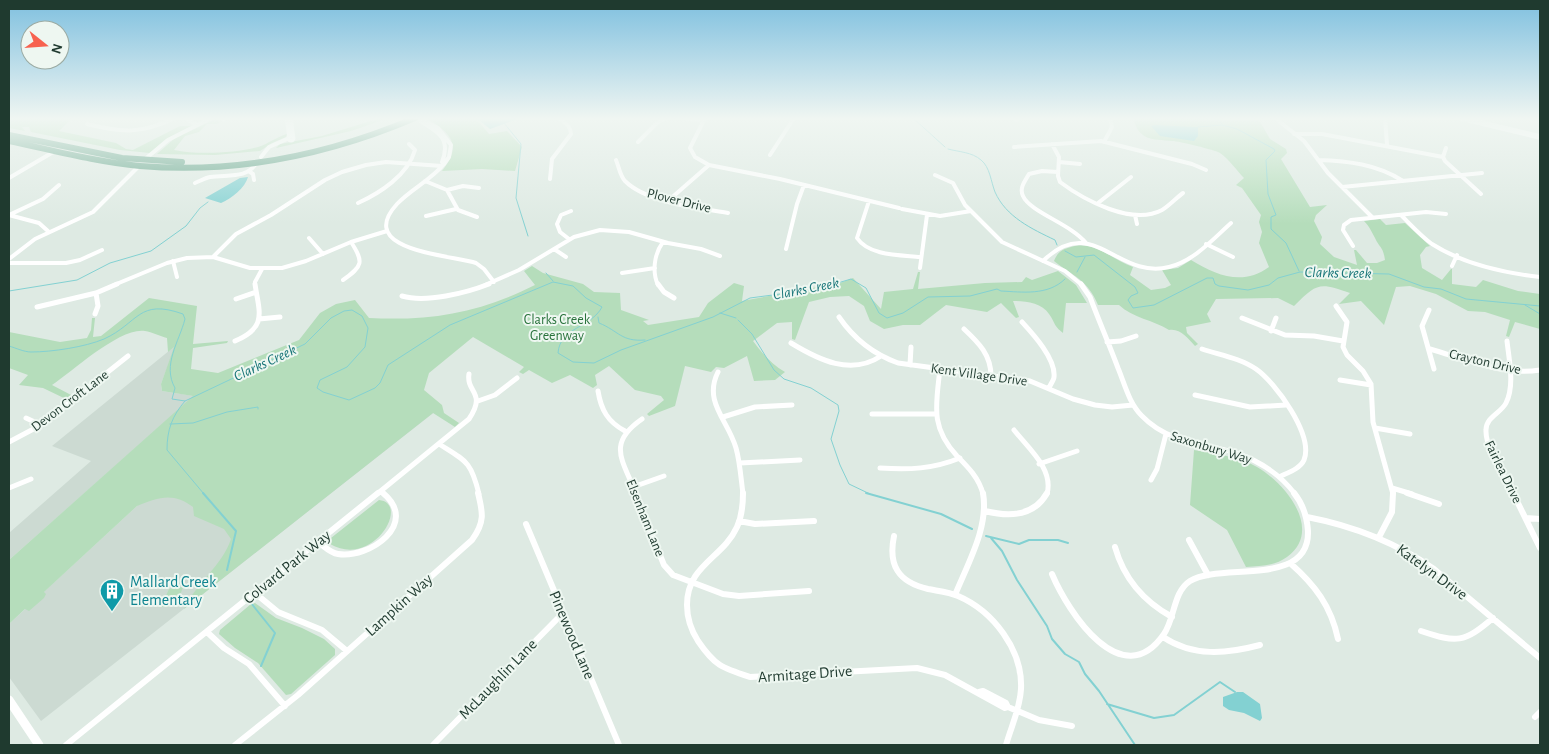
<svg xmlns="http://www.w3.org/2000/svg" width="1549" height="754" font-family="'Alegreya Sans',sans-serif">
	<rect width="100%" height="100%" fill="#deeae3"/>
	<path fill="#ccdad2" d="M175 346 161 384 162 391 194 396 9 560V533L91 461 52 446Z
		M437 410 41 721 9 677V624L214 435Z"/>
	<path fill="#b5ddbb" d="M11 118H72L59 131 116 143 126 149 133 150 180 126H192L166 139 150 153 120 150 31 132 29 127H22L25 131 9 128V120Z
		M380 118H389L351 131 276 148 280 144 322 136Z
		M426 118H473L479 122 489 134 507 131 522 147 515 171 482 169 442 171C463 145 451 133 426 118Z
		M1133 118 1259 120 1270 139 1286 149 1287 153 1281 159 1310 207 1327 205 1316 215 1314 221 1322 237 1320 244 1334 257 1357 265 1354 250H1356L1367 263H1377L1385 260C1383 246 1380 249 1375 238 1371 231 1370 227 1364 221L1380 219 1386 225 1405 223 1430 246 1426 247 1420 255 1422 268 1442 280 1451 269H1452V284L1476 287 1483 280 1518 291 1540 294V329L1515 322 1509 337 1506 336 1510 320 1485 312 1468 311 1436 294 1410 286 1396 287 1384 325 1361 301 1339 304 1350 293C1319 282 1317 283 1294 306L1278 298 1216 299 1207 314 1211 322 1186 327 1187 333 1198 344 1195 346C1188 338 1180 328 1169 330 1153 320 1133 318 1119 305H1098C1088 280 1073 276 1054 261 1057 253 1062 249 1071 247 1095 240 1112 260 1133 267L1130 275 1151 290 1165 288 1171 285 1162 270 1178 268 1191 260C1217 276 1243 286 1269 267L1259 243 1262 232 1259 222 1261 215 1242 188 1236 185 1244 178C1237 171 1229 159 1220 153 1215 150 1179 141 1172 141 1152 139 1139 141 1133 118Z
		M216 119 221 122 217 124H207L199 132 185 136 174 150C197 155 236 153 258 147 268 144 276 137 287 134L286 137 272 143 260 151 215 155 157 154 175 138Z
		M532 266 543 273 583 284 594 292 620 293 621 310 649 320 643 321 648 325 699 317 708 303 734 283 744 286 742 301 829 285 830 287 853 278 881 309 884 292 913 289 918 272H920L918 289 985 283 1022 282 1026 277 1032 280 1058 271 1076 285 1087 303H1066L1063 333C1053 325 1056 324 1049 314 1042 303 1026 301 1013 301L1019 317 1016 318 1001 303 987 312 946 305 920 325H903L884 329 870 321 864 306 849 296 830 297 809 302 795 340 792 339V322L777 323 753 341C762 353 772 365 785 372L775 380 754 381 747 356 724 368 716 367 711 372 685 366 675 406 649 416 647 414 664 400 661 396 635 390 609 366 595 375 597 385 593 388 570 375 552 383 529 370 523 374 519 372 524 367 473 337 429 373 424 390 442 405 444 413 459 423 455 427 433 413 184 609C196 583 222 566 231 539L224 529 194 516 193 507C174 492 158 497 137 506L44 592 46 594 44 598 29 611 25 609 9 624V560L193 396 162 391 161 384 174 347 168 352 167 338C160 336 152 332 145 331 120 327 73 371 52 385L73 396 68 400 43 388 19 385 28 375 9 368V332L60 342 87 338 91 330 92 318H95L93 337 101 336 149 298 197 306 193 344 228 341 227 343 193 348 191 369 218 373 299 340 320 313 336 304 355 300 369 318C431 321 479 313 535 285L524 271Z
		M1194 450C1216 454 1238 456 1257 467 1285 483 1324 530 1287 557 1275 566 1260 566 1246 567L1227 530 1190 505Z
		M379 500C411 503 373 569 330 544L331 538Z
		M183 587 176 606 161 607 169 589Z
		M255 603 276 618 302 628 324 639 335 649V655L291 694 286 695 258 663 235 648 219 634 220 630 251 604Z"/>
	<path fill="#83d1d2" d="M471 118H520L490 129 480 121Z
		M1155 125 1195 127H1198V136L1194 141 1160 136 1151 126Z
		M248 177C245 188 232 198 221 203L205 198 240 178Z
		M1237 692H1243L1260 704 1262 718 1260 721 1244 713 1229 710 1223 706V697Z"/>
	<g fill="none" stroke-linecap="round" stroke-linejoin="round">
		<path stroke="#83d1d2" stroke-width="1" d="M913 118 945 147
			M1217 118 1222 124
			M504 123 521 144 516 198 528 236
			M1198 127 1222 125 1237 129 1274 149 1275 151 1266 160 1268 194 1276 215 1271 217V229L1286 243 1299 271
			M948 149C959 152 972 152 981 160 990 167 991 182 995 192 1006 217 1032 229 1055 240L1057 245
			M1065 251 1076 257 1094 255 1135 287 1138 293 1131 296 1128 300 1133 308 1154 305 1207 278H1213L1215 284 1219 286 1248 290 1269 285 1278 278 1300 272 1389 274 1424 287 1441 289 1466 299 1540 306
			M1077 272 1085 257
			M546 273 553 281
			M9 291 77 280 110 263 151 251 186 226 200 208 208 202
			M1525 305 1540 314
			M720 313 736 318
			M598 317 599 323C619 331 621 342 645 340
			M738 320 752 334 774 370 784 379 811 388 838 405 839 411 831 439 840 465 849 484 870 494
			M9 346C16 348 24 352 31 352 52 352 85 347 104 339 139 323 138 298 183 314L185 319C179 342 162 365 175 388L172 399 185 401 305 344 331 318 344 311 352 310 362 316 368 328 365 347 347 367 320 380 317 388 323 392 349 400 375 388 380 383 388 365 450 325 553 282 573 286 586 298 602 307C591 328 560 327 558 353L573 362 594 363 621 350 713 317 750 298 818 289 851 279 866 288 879 313 887 318 903 313 928 297 970 296 997 289 1001 291C1022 292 1048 296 1065 279
			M185 401C172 416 167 430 167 450L204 494
			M170 424 193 423 227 412 258 407V409"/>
		<path stroke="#83d1d2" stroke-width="2" d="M203 493 236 531 227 570
			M866 493 941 514 972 529
			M986 536 1019 544 1029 540H1058L1068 543
			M991 538 1002 551 1017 580 1047 626 1052 639 1065 654 1079 662 1085 674 1099 691 1135 745
			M251 603 275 633 261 666
			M1107 704 1154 718 1174 715 1220 682 1235 692"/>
		<path stroke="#fff" stroke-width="4" d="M185 118 197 125
			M221 118 224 120
			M685 118 703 121
			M705 118 690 148 695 157 709 165 780 179 899 208
			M1014 118 1017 120
			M1275 118 1304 141 1328 173 1372 217
			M1385 118 1387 145
			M420 119 438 128 451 145 449 157 444 164 442 162C451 139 439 132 420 121Z
			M287 120 289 135 291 136
			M291 120 293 135 291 136
			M87 124C123 133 141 134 175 118
			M1294 134H1322L1443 157
			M288.5 138a2.5 2.5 0 1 1 5 0a2.5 2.5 0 1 1-5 0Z
			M638 142 658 122 667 118
			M1104 142 1112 127 1110 118
			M1052 144 1059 157 1058 176 1060 182C1084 200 1132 226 1162 210 1169 206 1176 198 1183 193
			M1014 147 1101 141 1192 164 1206 170
			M1446 148 1443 157 1445 161 1481 194
			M770 155 794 118
			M261 157 269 147 287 139
			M144 160 168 140 211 118
			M616 160C619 167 620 176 625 181 647 203 699 208 728 213
			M1318 160C1348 161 1377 164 1403 181
			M1059 162 1080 164
			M444 164C431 180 411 189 397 204 354 251 451 255 476 263L484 269 494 282
			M250 172 253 174 254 180
			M1058 172 1042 171 1029 174C1025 181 1019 188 1023 196 1030 212 1071 224 1086 243
			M935 175 953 183 965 205 1002 242 1065 271 1082 285
			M9 178 55 151
			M550 179 552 159 571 134C571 126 565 123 559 118
			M425 181 447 190 458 210 477 217
			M195 183C200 181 205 178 210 177 227 174 247 180 257 162
			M1342 187 1482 173
			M447 190 463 186 479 188
			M669 200 709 165
			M869 201 857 238C869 256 900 255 920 257
			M358 203C380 193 408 175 415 150L409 144
			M1098 203 1131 177
			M902 209 940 216 971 211
			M9 215 43 199 59 185
			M9 215 39 223 49 232
			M1135 215 1137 224
			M1401 215C1411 225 1421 236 1432 244 1463 264 1505 273 1540 277
			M426 216 456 209
			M309 238 323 254
			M569 239 560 232 557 224 561 215 571 211
			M1206 244 1233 257
			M1353 246 1343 230 1344 225 1351 220 1426 212 1446 214
			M554 249 566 257
			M786 249 797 204 804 185
			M213 257 236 234 271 215 325 180 342 172 366 165 386 162 442 166
			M9 259 35 239 93 212 139 166
			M173 261 177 277
			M1043 261C1093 212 1117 280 1169 267 1194 261 1213 239 1231 223
			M9 263H66L80 260 102 250
			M1452 266 1457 255
			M920 268 927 215
			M622 273 655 268
			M343 280C363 266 364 262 351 242
			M114 285 167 263 187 258 213 257 250 268H282L306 261 351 242 387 231
			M255 285V282L262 269
			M485 285 519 270 574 237 600 230 629 232 668 243 701 249 720 256
			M658 285C652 272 654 254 663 242"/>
		<path stroke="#fff" stroke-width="5" d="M658 284 664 292 674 298
			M1081 284 1090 297C1099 321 1109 344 1118 368 1125 385 1129 403 1142 416 1167 442 1200 443 1233 452 1258 460 1279 473 1295 494
			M402 296C426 303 466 293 489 284
			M236 299 256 292
			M1336 306 1347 322 1343 347 1347 355 1363 371 1371 384 1373 422 1393 494
			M37 307 96 293 117 284
			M1429 310 1422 326 1434 369
			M95 314 98 306 96 293
			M839 317C854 339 873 354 898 363L1030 381 1073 399 1095 405 1112 407 1133 405
			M1242 318 1285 335 1314 336 1343 341
			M259 319 280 317
			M1022 322C1033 334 1056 359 1054 377 1054 380 1050 385 1049 388
			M964 329C979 343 991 355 991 376
			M1271 331 1276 318
			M235 341C268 327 259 312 255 284
			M1507 341C1509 360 1515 385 1506 403 1501 413 1486 417 1486 430 1485 448 1505 477 1513 494
			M1107 342 1121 341 1136 336
			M791 343C819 360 851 376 881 356
			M1202 349C1220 355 1240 358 1256 369 1275 382 1314 435 1304 460 1300 469 1287 473 1279 477
			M1430 349C1465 359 1503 376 1540 370
			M910 365 911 347
			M940 369C936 405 930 427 957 456 968 467 979 478 983 494
			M718 372C703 402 728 420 736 448 740 462 741 479 743 494
			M1340 380 1371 385
			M598 391C601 410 608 422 625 431
			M1195 395 1250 407 1286 405
			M478 401 495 395 517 378
			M872 414H936
			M723 417 755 407 792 405
			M26 418 41 425
			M1375 428 1410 434
			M1014 430C1028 448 1054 469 1047 494
			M9 442 41 425 128 356
			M439 444C466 461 471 461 479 494
			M740 463 800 460
			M1039 464 1077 451
			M880 468C909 470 933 469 960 458
			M1151 480 1157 469 1166 434
			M633 487 664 476
			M9 488 31 479
			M1392 488 1412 494
			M381 491 384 494
			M377 494 469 419C487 392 466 393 469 374
			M636 494C623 460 606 444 642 419"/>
		<path stroke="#fff" stroke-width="6" d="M635 493 664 565 673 575 723 594 739 596 809 591
			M743 493C743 503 742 516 737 527 723 558 687 565 687 605 687 619 691 630 698 641 715 666 722 668 750 677L917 668 945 675 1005 708 1008 707 1039 720 1072 726
			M1407 493 1439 504
			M1513 493 1540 548
			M985 511C1009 517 1034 517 1047 493
			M1307 517C1354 526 1395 542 1434 569L1540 658
			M1526 518 1540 519
			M739 521 755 524 814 521
			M526 524 619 745
			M894 536C888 565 898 582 928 589 938 591 949 592 958 596 993 611 1023 650 1021 689 1020 709 1011 727 1006 745
			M1379 537 1392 512 1393 493
			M1189 540 1208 575
			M318 542C324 546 330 553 338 554 369 559 420 524 383 493
			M1115 547C1124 579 1143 601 1172 617
			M1290 563C1315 585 1331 606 1338 639
			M1052 574C1068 612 1122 695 1164 634 1175 618 1173 592 1190 581 1220 562 1310 588 1308 531 1307 517 1303 504 1294 493
			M255 593 278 612 322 630 347 651
			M955 595C968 563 989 527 983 493
			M1421 631C1457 643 1464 643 1493 618
			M207 632 224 648 249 664 285 706
			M1163 637C1193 657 1226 654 1260 645
			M979 692 983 691 1006 703 1008 707
			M1535 717 1540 712
			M66 745 378 493
			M235 745 298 695 472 540C485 522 483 513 478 493
			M433 745 563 613"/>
		<path stroke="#fff" stroke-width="5.5" d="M1461 118 1540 137"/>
		<path stroke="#fff" stroke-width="9" d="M9 700 39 745"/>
		<path stroke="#61a288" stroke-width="6" d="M9 135 122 158 182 162
			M9 141C52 150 96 162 140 166 235 174 328 155 415 118"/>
	</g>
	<linearGradient id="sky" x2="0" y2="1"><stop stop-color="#7fc0df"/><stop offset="0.53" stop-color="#f0f6f2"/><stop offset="1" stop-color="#f0f6f2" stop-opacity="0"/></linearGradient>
	<rect width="1549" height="224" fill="url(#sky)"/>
	<defs>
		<symbol id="building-pin" viewBox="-11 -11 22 30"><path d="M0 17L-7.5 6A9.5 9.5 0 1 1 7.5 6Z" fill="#0f9aa8" stroke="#eef7f1"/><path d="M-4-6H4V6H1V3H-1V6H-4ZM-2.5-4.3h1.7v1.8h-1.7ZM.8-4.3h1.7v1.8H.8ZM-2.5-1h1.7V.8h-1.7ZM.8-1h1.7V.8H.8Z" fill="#fff"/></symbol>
	</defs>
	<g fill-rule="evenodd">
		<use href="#building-pin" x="98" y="577" width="28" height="38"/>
	</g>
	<g text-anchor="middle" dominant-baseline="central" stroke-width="4" stroke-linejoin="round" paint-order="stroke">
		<g font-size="14" fill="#1f3a2f" stroke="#eef7f1">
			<text transform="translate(679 201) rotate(14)">Plover Drive</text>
			<text transform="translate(1485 362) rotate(13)">Crayton Drive</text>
			<text transform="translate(979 375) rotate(8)">Kent Village Drive</text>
			<text transform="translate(70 401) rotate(-37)">Devon Croft Lane</text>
			<text transform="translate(1211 448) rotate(17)">Saxonbury Way</text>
			<text transform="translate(1503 472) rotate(64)">Fairlea Drive</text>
			<text transform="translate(645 518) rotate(68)">Elsenham Lane</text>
		</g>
		<g font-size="14" fill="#28723b" stroke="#eef7f1">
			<text x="557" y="320">Clarks Creek<tspan x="557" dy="16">Greenway</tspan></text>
		</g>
		<g font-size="15" font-style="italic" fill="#187578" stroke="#eef7f1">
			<text transform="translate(1338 273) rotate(1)">Clarks Creek</text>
			<text transform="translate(806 289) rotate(-11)">Clarks Creek</text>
			<text transform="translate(265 363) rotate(-25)">Clarks Creek</text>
		</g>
		<g font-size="16" fill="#1f3a2f" stroke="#eef7f1">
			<text transform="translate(287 567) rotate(-39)">Colvard Park Way</text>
			<text transform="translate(1432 572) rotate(36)">Katelyn Drive</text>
			<text transform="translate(399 605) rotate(-42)">Lampkin Way</text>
			<text transform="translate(572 635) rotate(67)">Pinewood Lane</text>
			<text transform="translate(805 674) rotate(-4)">Armitage Drive</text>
			<text transform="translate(498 679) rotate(-46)">McLaughlin Lane</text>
		</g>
		<g font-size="16" fill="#0d838f" stroke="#eef7f1" text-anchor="start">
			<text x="130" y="582">Mallard Creek<tspan x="130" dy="18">Elementary</tspan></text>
		</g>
	</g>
	<rect width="1549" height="754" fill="none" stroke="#1f3a2f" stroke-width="20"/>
	<g transform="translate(45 45) rotate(107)"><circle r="24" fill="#eef7f1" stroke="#9baba3"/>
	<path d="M0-4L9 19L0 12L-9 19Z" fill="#f7624f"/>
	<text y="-8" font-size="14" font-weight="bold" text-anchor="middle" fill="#1f3a2f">N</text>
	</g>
</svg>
